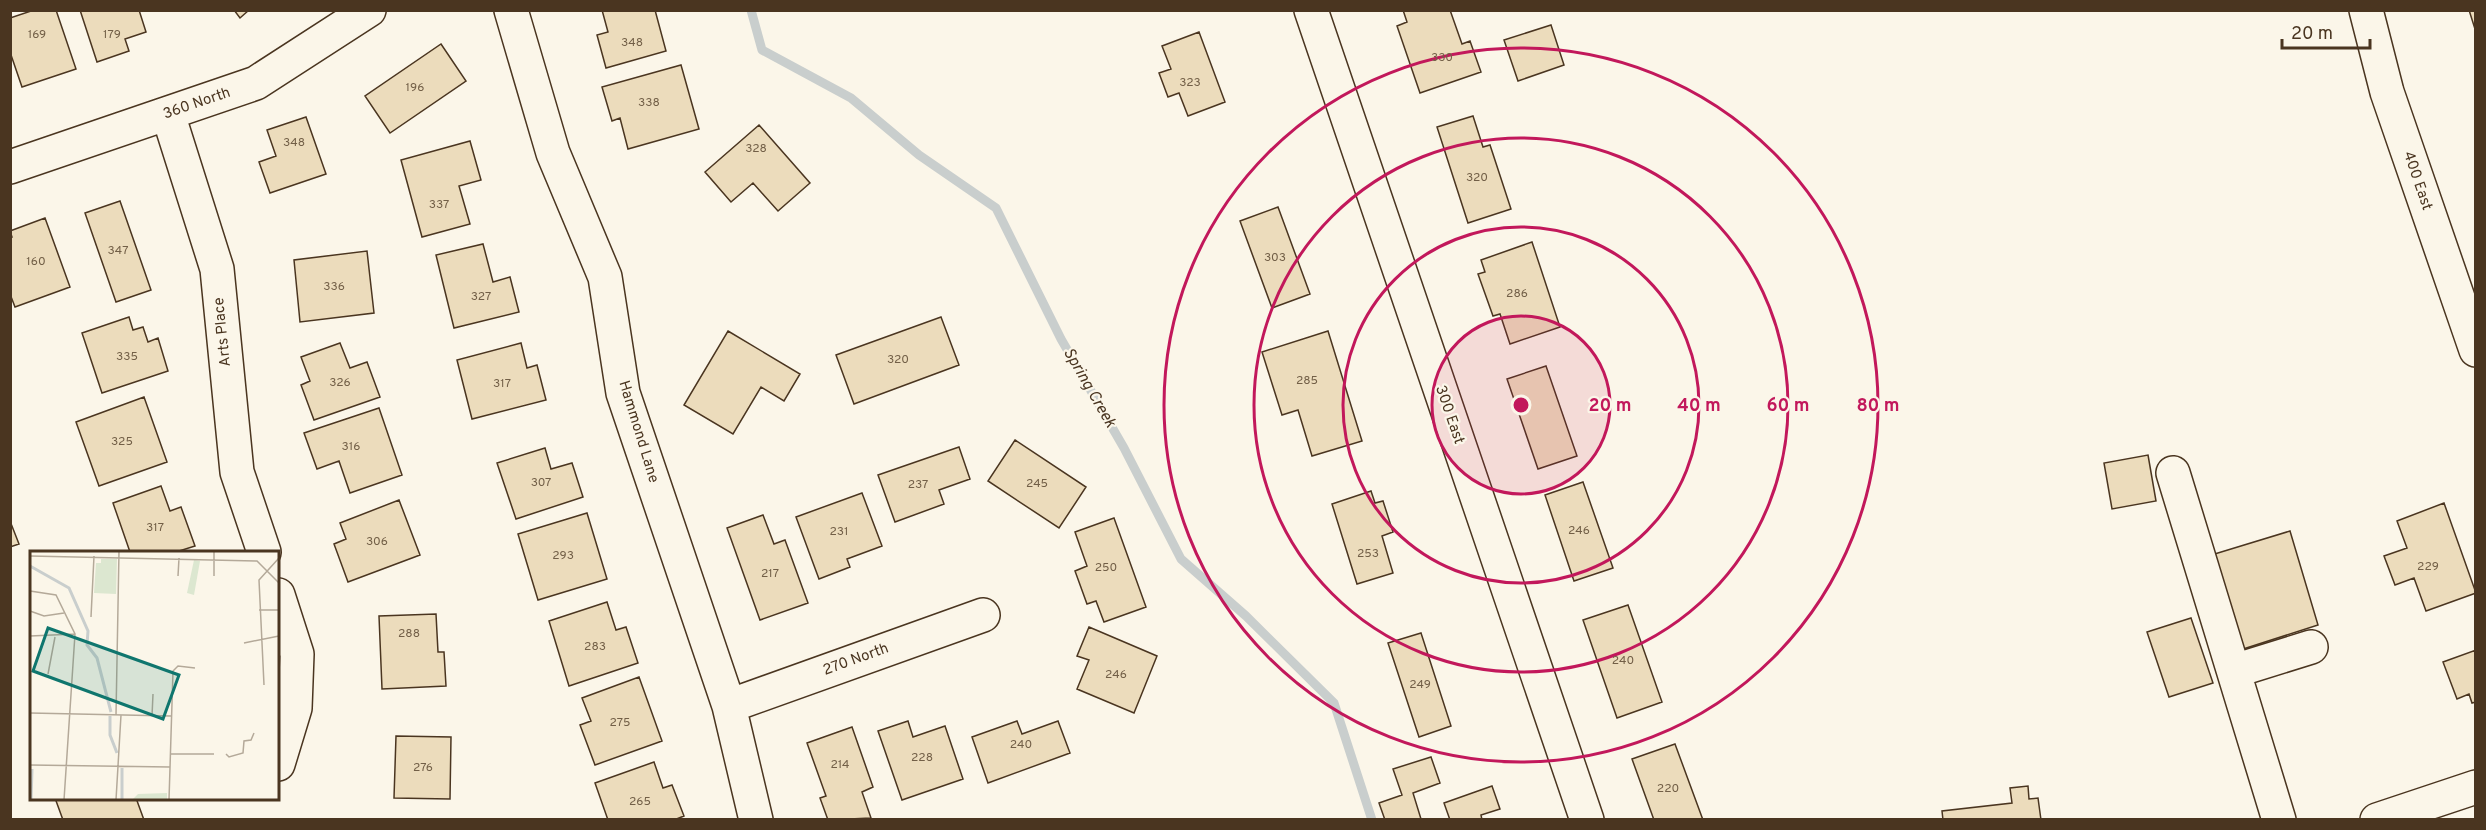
<svg xmlns="http://www.w3.org/2000/svg" width="2486" height="830" font-family="Overpass,sans-serif">
	<rect width="100%" height="100%" fill="#fbf6e9"/>
	<g fill="none" stroke-linecap="round" stroke-linejoin="round">
		<path stroke="#c9cecd" stroke-width="9" d="M751 10 762 50 851 98 919 155 996 208 1061 339 1124 448 1181 559 1246 616 1334 703 1372 820"/>
	</g>
	<path fill="#ecdcbc" stroke="#4a3520" stroke-width="1.5" d="M34 10H56L76 69 22 87 10 52V18Z
		M80 10H139L146 32 125 39 129 51 97 62Z
		M234 10H249L240 18Z
		M602 10H655L666 51 606 68 597 35 608 32Z
		M1403 10H1450L1462 44 1470 41 1481 72 1420 93 1397 26 1407 22Z
		M2469 10H2476V29H2475Z
		M1551 25 1564 65 1518 81 1504 40Z
		M1199 32 1225 102 1188 116 1179 93 1168 97 1159 73 1171 69 1162 46Z
		M441 44 466 81 390 133 365 96Z
		M681 65 699 129 628 149 620 118 612 121 602 87Z
		M1473 116 1483 147 1490 145 1511 209 1468 223 1437 127Z
		M306 117 326 174 270 193 259 162 276 156 267 130Z
		M759 125 810 183 778 211 753 183 731 202 705 172Z
		M470 141 481 180 459 186 470 224 422 237 401 160Z
		M120 201 151 290 116 302 85 213Z
		M1278 207 1310 294 1272 308 1240 221Z
		M45 218 70 287 15 307 10 294V238L12 237 10 231Z
		M1532 242 1560 327 1510 344 1500 314 1493 316 1478 274 1485 272 1481 260Z
		M483 244 493 282 510 277 519 312 454 328 436 255Z
		M367 251 374 313 300 322 294 260Z
		M129 317 133 330 143 327 148 342 158 338 168 371 102 393 82 333Z
		M941 317 959 365 854 404 836 355Z
		M728 331 800 374 784 401 761 387 733 434 684 405Z
		M1328 331 1362 441 1312 456 1298 410 1282 415 1262 352Z
		M340 343 350 368 367 362 380 397 314 420 301 385 310 381 301 357Z
		M521 343 527 368 537 365 546 400 472 419 457 360Z
		M1546 366 1577 456 1538 469 1507 379Z
		M144 397 167 462 99 486 76 422Z
		M379 408 402 475 350 493 339 461 317 469 304 433Z
		M1015 440 1086 487 1059 528 988 481Z
		M959 447 970 479 939 490 944 504 895 522 878 475Z
		M545 448 551 469 572 463 583 497 516 519 497 463Z
		M2148 455 2156 501 2112 509 2104 463Z
		M1583 482 1613 568 1574 581 1545 495Z
		M161 486 170 511 181 507 195 546 176 552H130L113 503Z
		M1371 491 1375 503 1383 501 1393 532 1382 536 1393 573 1357 584 1332 504Z
		M862 493 882 546 847 559 850 567 819 579 796 517Z
		M399 500 420 555 348 582 334 544 346 539 340 523Z
		M2444 503 2476 593 2426 611 2414 578 2395 585 2384 556 2407 548 2397 521Z
		M587 513 607 579 538 600 518 534Z
		M763 515 774 544 785 540 808 603 760 620 727 528Z
		M1114 518 1146 607 1104 622 1096 601 1087 604 1075 571 1087 566 1075 532Z
		M10 521 19 544 10 547Z
		M2290 531 2318 625 2237 651 2208 556Z
		M607 602 616 630 626 627 638 663 569 686 549 621Z
		M1628 605 1662 702 1617 718 1583 620Z
		M436 614 438 652H444L446 686 382 689 379 616Z
		M2191 618 2213 683 2169 697 2147 632Z
		M1089 627 1157 656 1134 713 1077 689 1089 660 1077 656Z
		M1421 633 1451 726 1419 737 1388 643Z
		M2476 650V702L2472 703 2469 694 2457 699 2443 662Z
		M639 677 662 741 595 765 580 725 591 721 582 698Z
		M908 721 913 737 945 726 963 779 902 800 878 731Z
		M1017 721 1022 734 1058 721 1070 753 988 783 972 737Z
		M852 727 873 787 862 792 871 818 828 820 820 798 826 796 807 743Z
		M396 736 451 737 450 799 394 798Z
		M1675 744 1703 820H1654L1632 759Z
		M1431 757 1440 783 1413 793 1421 819 1385 820 1379 803 1402 795 1393 769Z
		M654 762 663 788 672 785 684 816 674 820H608L595 783Z
		M1492 786 1500 809 1481 815 1482 820H1450L1444 803Z
		M2028 786 2029 799 2038 798 2041 820H1943L1942 811 2012 803 2010 788Z
		M55 798H136L144 820H63Z"/>
	<g fill="none" stroke-linecap="round" stroke-linejoin="round">
		<defs>
			<path id="minor" d="M511 10 553 153 605 277 623 393 729 706 756 820
				M1311 10 1587 820
				M2366 10 2387 92 2476 350
				M168 114 217 269 237 472 264 552
				M10 167 256 83 369 10
				M2173 473 2279 820
				M278 595 297 654 295 708 278 764
				M2234 671 2311 647
				M729 706 983 615
				M2377 820 2476 787"/>
		</defs>
		<use href="#minor" stroke="#4a3520" stroke-width="36"/>
		<use href="#minor" stroke="#fbf6e9" stroke-width="33"/>
	</g>
	<circle cx="1521" cy="405" r="89" fill="#c2185b" fill-opacity=".12"/>
	<g fill="none" stroke="#c2185b" stroke-width="3">
		<circle cx="1521" cy="405" r="89"/>
		<circle cx="1521" cy="405" r="178"/>
		<circle cx="1521" cy="405" r="267"/>
		<circle cx="1521" cy="405" r="357"/>
	</g>
	<g text-anchor="middle" dominant-baseline="central" stroke-width="4.5" stroke-linejoin="round" paint-order="stroke">
		<g font-size="12" fill="#725f47">
			<text x="37" y="35">169</text>
			<text x="112" y="35">179</text>
			<text x="632" y="43">348</text>
			<text x="1442" y="58">330</text>
			<text x="1190" y="83">323</text>
			<text x="415" y="88">196</text>
			<text x="649" y="103">338</text>
			<text x="294" y="143">348</text>
			<text x="756" y="149">328</text>
			<text x="1477" y="178">320</text>
			<text x="439" y="205">337</text>
			<text x="118" y="251">347</text>
			<text x="1275" y="258">303</text>
			<text x="36" y="262">160</text>
			<text x="334" y="287">336</text>
			<text x="1517" y="294">286</text>
			<text x="481" y="297">327</text>
			<text x="127" y="357">335</text>
			<text x="898" y="360">320</text>
			<text x="1307" y="381">285</text>
			<text x="340" y="383">326</text>
			<text x="502" y="384">317</text>
			<text x="122" y="442">325</text>
			<text x="351" y="447">316</text>
			<text x="541" y="483">307</text>
			<text x="1037" y="484">245</text>
			<text x="918" y="485">237</text>
			<text x="155" y="528">317</text>
			<text x="1579" y="531">246</text>
			<text x="839" y="532">231</text>
			<text x="377" y="542">306</text>
			<text x="1368" y="554">253</text>
			<text x="563" y="556">293</text>
			<text x="2428" y="567">229</text>
			<text x="1106" y="568">250</text>
			<text x="770" y="574">217</text>
			<text x="409" y="634">288</text>
			<text x="595" y="647">283</text>
			<text x="1623" y="661">240</text>
			<text x="1116" y="675">246</text>
			<text x="1420" y="685">249</text>
			<text x="620" y="723">275</text>
			<text x="1021" y="745">240</text>
			<text x="922" y="758">228</text>
			<text x="840" y="765">214</text>
			<text x="423" y="768">276</text>
			<text x="1668" y="789">220</text>
			<text x="640" y="802">265</text>
		</g>
		<g font-size="15" fill="#4a3520" stroke="#fbf6e9">
			<text transform="translate(197 104) rotate(-19)">360 North</text>
			<text transform="translate(2417 181) rotate(71)">400 East</text>
			<text transform="translate(223 332) rotate(-96)">Arts Place</text>
			<text transform="translate(1449 415) rotate(71)">300 East</text>
			<text transform="translate(638 432) rotate(73)">Hammond Lane</text>
			<text transform="translate(856 660) rotate(-20)">270 North</text>
		</g>
		<g font-size="16" font-style="italic" fill="#4a3520" stroke="#fbf6e9">
			<text transform="translate(1089 388) rotate(60)">Spring Creek</text>
		</g>
	</g>
	<g transform="translate(30 551)">
		<rect width="249" height="249" fill="#fbf6e9"/>
		<path d="M71 8H87L86 43 64 42 66 12H71ZM164 9 170 10 164 44 157 42ZM137 242V249H102L108 243Z" fill="#dce7d0"/>
		<path fill="none" stroke="#c9cecd" stroke-width="3" d="M0 15 39 37 58 80 57 94 67 107 81 161M80 165V184L87 202M1 249 2 218M92 249V217"/>
		<path fill="none" stroke="#b4a999" stroke-width="1.5" d="M184 0V25M0 5 227 10 249 32M148 25 149 7M0 40 26 44 45 83 34 249M229 59H249M0 60 14 65 34 62M61 66 64 5M0 85 45 83M214 92 249 85M18 123 25 86M234 134 229 29 249 7M0 162 141 165M86 164 89 0M122 165 123 143M141 203H184M196 203 199 206 213 202 214 190 221 189 224 182M0 214 140 216M86 249 91 164M139 249 143 120 148 115 165 117"/>
		<path fill="#0f766e" fill-opacity="0.15" stroke="#0f766e" stroke-width="3" d="M18 77 149 124 133 168 3 120Z"/>
		<rect width="249" height="249" fill="none" stroke="#4a3520" stroke-width="3"/>
	</g>
	<circle cx="1521" cy="405" r="9" fill="#c2185b" stroke="#fbf6e9" stroke-width="3"/>
	<g font-size="18" text-anchor="middle" font-weight="bold" fill="#c2185b" stroke="#fbf6e9" stroke-width="4.5" stroke-linejoin="round" paint-order="stroke">
		<text x="1610" y="411">20 m</text>
		<text x="1699" y="411">40 m</text>
		<text x="1788" y="411">60 m</text>
		<text x="1878" y="411">80 m</text>
	</g>
	<rect width="2486" height="830" fill="none" stroke="#4a3520" stroke-width="24"/>
	<path d="M2282 39v9h88v-9" fill="none" stroke="#4a3520" stroke-width="3"/>
	<text x="2291" y="39" font-size="18" fill="#4a3520" stroke="#fbf6e9" stroke-width="4.5" paint-order="stroke">20 m</text>
</svg>
